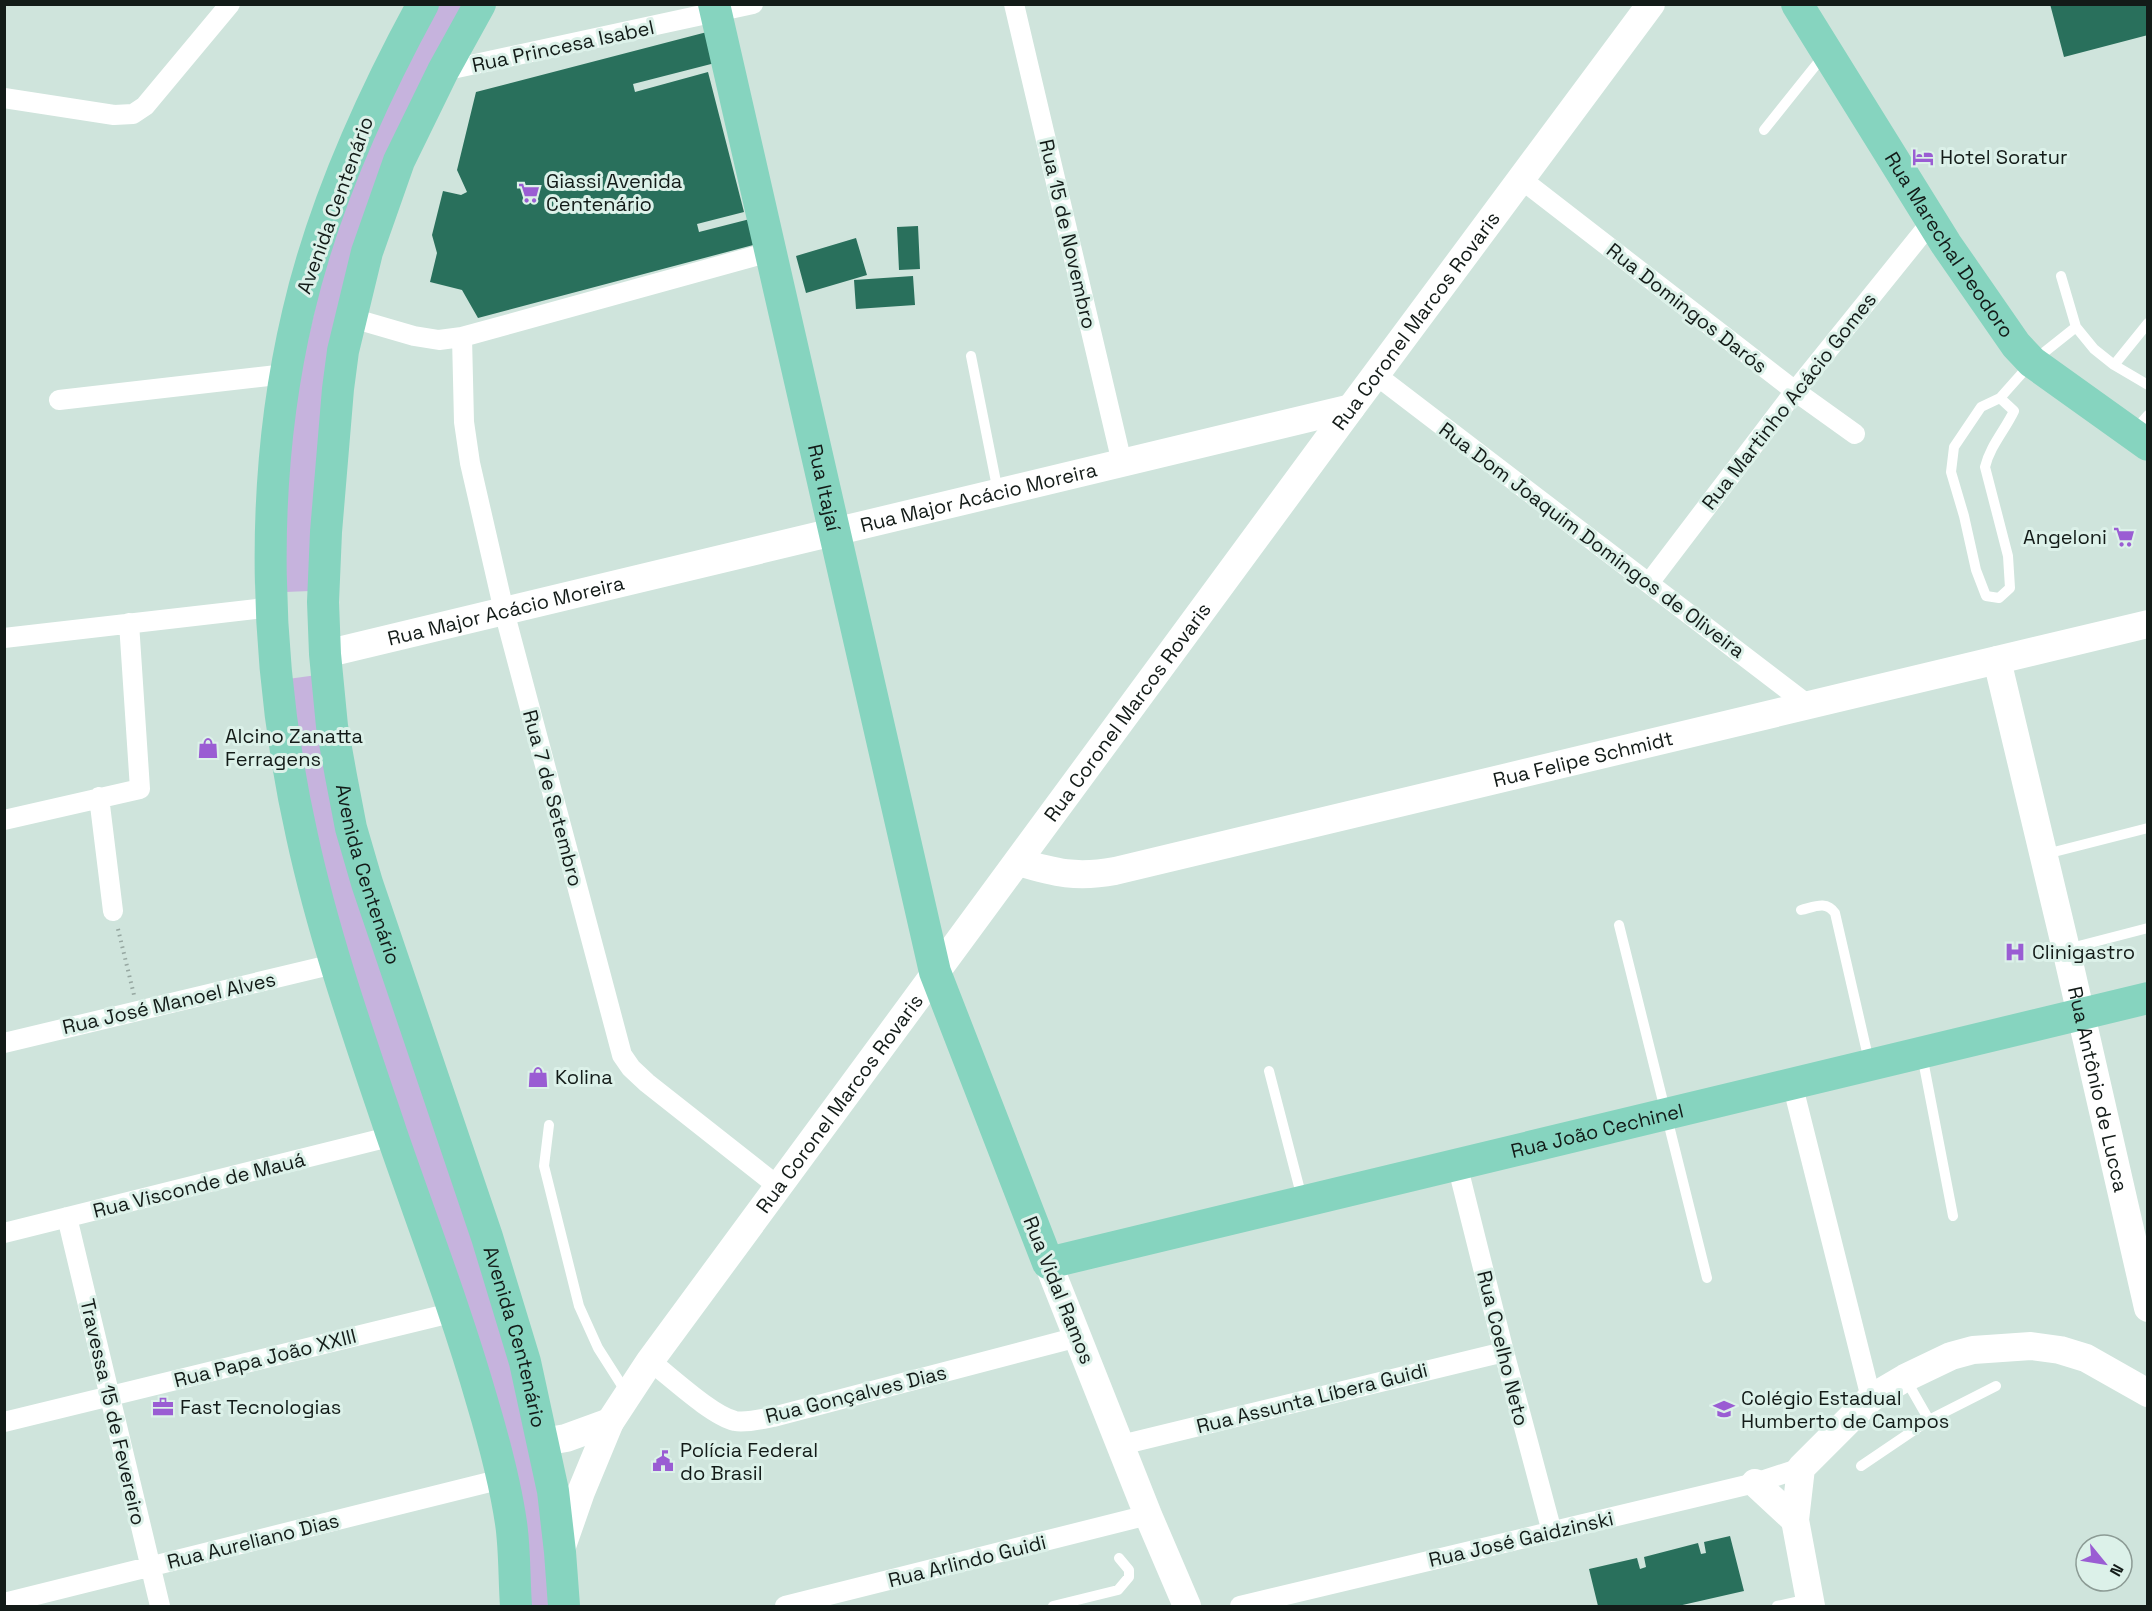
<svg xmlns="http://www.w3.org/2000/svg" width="2152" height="1611" font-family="'Space Grotesk',sans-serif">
	<rect width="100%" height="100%" fill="#cfe4dc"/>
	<path fill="#c6b3dd" d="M436 5H471L359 245 310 591 285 592 282 498 295 395 330 244 391 84Z
		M317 675 431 1104 537 1448 557 1606H524L364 1009 317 849 288 679Z"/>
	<path fill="#29705c" d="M2050 4H2148V35L2064 57Z
		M707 32 715 63 633 84 635 92 708 72 744 212 697 224 699 232 750 219 757 244 478 318 462 290 430 282 437 253 432 235 443 191 461 195 467 192 457 170 476 92Z
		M918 226 920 269 899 270 897 227Z
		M856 238 867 275 806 293 796 256Z
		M913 276 915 305 856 309 854 280Z
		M1730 1536 1744 1591 1678 1606H1598L1589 1569 1637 1558 1640 1569 1646 1567 1644 1557 1698 1543 1701 1554 1706 1553 1704 1542Z"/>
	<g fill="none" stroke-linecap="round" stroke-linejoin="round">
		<path stroke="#96a7a1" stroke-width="4" stroke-dasharray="1.5 4.5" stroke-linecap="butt" d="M118 929 134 995"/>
		<path stroke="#fff" stroke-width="10" d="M1764 130 1824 55
			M2061 276 2076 327 2094 349 2114 365 2148 323
			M971 356 998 492
			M2114 365 2148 385
			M2000 398 2014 411C2005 430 1990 446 1985 467L2008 556 2010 588 1999 598 1986 596 1976 570 1964 516 1951 472 1954 447 1981 407 2000 398 2032 362 2076 327
			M2134 431 2148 415
			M2046 854 2148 828
			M1801 910C1814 907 1826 900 1835 913L1869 1061
			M1619 925 1707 1278
			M2067 949 2148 928
			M1922 1055 1953 1216
			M1269 1071 1302 1198
			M549 1125 544 1166 579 1306 598 1348 626 1392
			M1905 1378 1929 1420
			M1861 1466 1929 1420 1996 1386
			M1053 1606 1118 1590 1129 1577V1570L1119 1558
			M1777 1606 1809 1599"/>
		<path stroke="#fff" stroke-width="20" d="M1014 4 1122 463
			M443 71 753 4
			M4 98 114 115 133 114 145 106 230 4
			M1521 179 1795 391 1855 434
			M352 318 414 336 439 340 462 337 770 252
			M462 337 464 422 470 463 504 611 622 1055 631 1068 647 1083 779 1187
			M1376 375 1808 705
			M59 400 286 374
			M1649 583 1795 391 1932 221
			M4 638 273 607
			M99 797 113 911
			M4 820 140 789 129 623
			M4 1043 334 964
			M1792 1083 1871 1398
			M1457 1164 1504 1352 1552 1532
			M67 1217 160 1606
			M4 1233 393 1136
			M650 1361C671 1377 711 1415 735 1421 746 1423 762 1419 773 1417L1078 1337
			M4 1422 455 1312
			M1121 1445 1504 1352
			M4 1603 502 1479
			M785 1606 1148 1515
			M1240 1606 1755 1483 1801 1468"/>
		<g stroke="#fff" stroke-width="28">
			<path id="s1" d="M325 654 1351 408"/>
			<path id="s2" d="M1997 660 2066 949 2148 1308"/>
			<path id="s3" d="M1019 862C1055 873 1077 878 1115 871L2148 624"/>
			<path d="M1048 1263 1148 1515 1187 1606"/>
			<path d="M543 1442 566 1438 610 1422"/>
			<path d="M1755 1483 1795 1520"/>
			<path id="s4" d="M560 1552 581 1492 610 1422 650 1361 1351 408 1651 4"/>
			<path d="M1811 1606 1795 1520 1801 1468 1871 1398 1905 1378 1951 1356 1973 1350 2031 1346 2060 1350 2086 1358 2148 1393"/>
		</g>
		<g stroke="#86d4bf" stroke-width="32">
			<path d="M423 4C370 101 323 205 298 313 258 483 264 666 302 836 324 937 358 1034 391 1132 422 1222 456 1310 482 1401 494 1441 505 1482 511 1523 515 1550 514 1579 516 1606"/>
			<path id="s5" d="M480 4 443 71 399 161 367 252 343 351 338 389 326 532 323 602 325 654 332 726 341 776 351 828 367 883 487 1237 525 1362 553 1491 560 1552 564 1606"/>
			<path id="s6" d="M714 4 935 972 1048 1263 2148 998"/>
			<path id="s7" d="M1797 4 1946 244 2016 345 2032 362 2148 445"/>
		</g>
	</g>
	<defs>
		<symbol id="hotel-bare" viewBox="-9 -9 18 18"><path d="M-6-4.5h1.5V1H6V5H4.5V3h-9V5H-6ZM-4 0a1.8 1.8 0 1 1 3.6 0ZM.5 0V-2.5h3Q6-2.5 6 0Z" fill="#9a5dd3" stroke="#dcf1e9" stroke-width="2.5" paint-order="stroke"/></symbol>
		<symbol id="supermarket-bare" viewBox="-9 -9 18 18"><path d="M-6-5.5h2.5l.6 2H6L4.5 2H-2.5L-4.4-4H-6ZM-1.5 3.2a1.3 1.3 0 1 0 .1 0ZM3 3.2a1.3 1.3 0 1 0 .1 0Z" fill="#9a5dd3" stroke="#dcf1e9" stroke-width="2.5" paint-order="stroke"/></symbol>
		<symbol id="shop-bare" viewBox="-9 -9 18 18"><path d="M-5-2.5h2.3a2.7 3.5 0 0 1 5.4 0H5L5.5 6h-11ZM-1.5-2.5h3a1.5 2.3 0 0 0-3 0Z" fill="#9a5dd3" stroke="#dcf1e9" stroke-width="2.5" paint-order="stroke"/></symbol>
		<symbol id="hospital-bare" viewBox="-9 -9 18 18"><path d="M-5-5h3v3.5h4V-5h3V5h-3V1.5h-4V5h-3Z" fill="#9a5dd3" stroke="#dcf1e9" stroke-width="2.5" paint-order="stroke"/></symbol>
		<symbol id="office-bare" viewBox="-9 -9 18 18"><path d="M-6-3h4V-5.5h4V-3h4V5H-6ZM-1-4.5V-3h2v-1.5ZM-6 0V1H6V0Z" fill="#9a5dd3" stroke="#dcf1e9" stroke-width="2.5" paint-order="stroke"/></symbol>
		<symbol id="school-bare" viewBox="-9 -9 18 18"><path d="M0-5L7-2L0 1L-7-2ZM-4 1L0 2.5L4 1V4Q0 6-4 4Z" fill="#9a5dd3" stroke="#dcf1e9" stroke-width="2.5" paint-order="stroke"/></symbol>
		<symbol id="civic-bare" viewBox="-9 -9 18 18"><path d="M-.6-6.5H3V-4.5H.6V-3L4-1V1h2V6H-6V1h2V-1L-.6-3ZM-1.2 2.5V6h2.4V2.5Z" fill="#9a5dd3" stroke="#dcf1e9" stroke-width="2.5" paint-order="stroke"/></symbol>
	</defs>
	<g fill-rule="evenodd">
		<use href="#hotel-bare" x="1908" y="142" width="30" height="30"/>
		<use href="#supermarket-bare" x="514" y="178" width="30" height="30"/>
		<use href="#supermarket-bare" x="2109" y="522" width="30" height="30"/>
		<use href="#shop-bare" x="193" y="733" width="30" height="30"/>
		<use href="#hospital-bare" x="2000" y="937" width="30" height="30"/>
		<use href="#shop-bare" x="523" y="1062" width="30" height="30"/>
		<use href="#office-bare" x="148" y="1392" width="30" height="30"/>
		<use href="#school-bare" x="1709" y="1394" width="30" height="30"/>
		<use href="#civic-bare" x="648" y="1446" width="30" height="30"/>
	</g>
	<g text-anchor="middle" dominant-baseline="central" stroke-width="6" stroke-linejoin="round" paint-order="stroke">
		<g font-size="20" fill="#131b18" stroke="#dcf1e9">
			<text transform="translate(563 46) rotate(-12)">Rua Princesa Isabel</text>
			<text transform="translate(335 205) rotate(-70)">Avenida Centenário</text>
			<text transform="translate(1068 234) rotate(77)">Rua 15 de Novembro</text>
			<text stroke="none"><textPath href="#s7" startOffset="285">Rua Marechal Deodoro</textPath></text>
			<text transform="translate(1687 308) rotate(38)">Rua Domingos Darós</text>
			<text stroke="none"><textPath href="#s4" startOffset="1504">Rua Coronel Marcos Rovaris</textPath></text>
			<text transform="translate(1789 401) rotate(-52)">Rua Martinho Acácio Gomes</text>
			<text stroke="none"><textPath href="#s6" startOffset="496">Rua Itajaí</textPath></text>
			<text stroke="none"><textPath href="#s1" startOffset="672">Rua Major Acácio Moreira</textPath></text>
			<text transform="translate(1592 540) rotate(37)">Rua Dom Joaquim Domingos de Oliveira</text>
			<text stroke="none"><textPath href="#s1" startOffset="186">Rua Major Acácio Moreira</textPath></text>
			<text stroke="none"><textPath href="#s4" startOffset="1018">Rua Coronel Marcos Rovaris</textPath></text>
			<text stroke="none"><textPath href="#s3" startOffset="579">Rua Felipe Schmidt</textPath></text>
			<text transform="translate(553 798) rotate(75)">Rua 7 de Setembro</text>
			<text stroke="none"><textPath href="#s5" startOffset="904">Avenida Centenário</textPath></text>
			<text transform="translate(169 1003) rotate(-13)">Rua José Manoel Alves</text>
			<text stroke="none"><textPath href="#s2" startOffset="441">Rua Antônio de Lucca</textPath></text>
			<text stroke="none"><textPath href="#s4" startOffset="532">Rua Coronel Marcos Rovaris</textPath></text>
			<text stroke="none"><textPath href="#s6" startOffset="1870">Rua João Cechinel</textPath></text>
			<text transform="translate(199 1185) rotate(-14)">Rua Visconde de Mauá</text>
			<text transform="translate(1059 1290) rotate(68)">Rua Vidal Ramos</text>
			<text stroke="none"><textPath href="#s5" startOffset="1390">Avenida Centenário</textPath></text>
			<text transform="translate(1503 1348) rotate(76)">Rua Coelho Neto</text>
			<text transform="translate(265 1358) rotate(-14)">Rua Papa João XXIII</text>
			<text transform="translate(856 1394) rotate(-14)">Rua Gonçalves Dias</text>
			<text transform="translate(1312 1398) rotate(-14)">Rua Assunta Líbera Guidi</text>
			<text transform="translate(113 1412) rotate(77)">Travessa 15 de Fevereiro</text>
			<text transform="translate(1521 1539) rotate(-13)">Rua José Gaidzinski</text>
			<text transform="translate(253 1541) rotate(-14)">Rua Aureliano Dias</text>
			<text transform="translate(967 1561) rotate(-14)">Rua Arlindo Guidi</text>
		</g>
		<g font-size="20" fill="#131b18" stroke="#dcf1e9" text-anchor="start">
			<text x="1940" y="157">Hotel Soratur</text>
			<text x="546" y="181">Giassi Avenida<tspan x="546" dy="23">Centenário</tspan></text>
			<text x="2107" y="537" text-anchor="end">Angeloni</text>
			<text x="225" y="736">Alcino Zanatta<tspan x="225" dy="23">Ferragens</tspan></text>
			<text x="2032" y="952">Clinigastro</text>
			<text x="555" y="1077">Kolina</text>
			<text x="1741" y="1398">Colégio Estadual<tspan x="1741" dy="23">Humberto de Campos</tspan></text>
			<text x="180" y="1407">Fast Tecnologias</text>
			<text x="680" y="1450">Polícia Federal<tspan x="680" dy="23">do Brasil</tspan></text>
		</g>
	</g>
	<rect width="2152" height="1611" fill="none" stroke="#131b18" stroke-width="12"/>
	<g transform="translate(2104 1563) rotate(120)"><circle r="28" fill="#dcf1e9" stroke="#8c9b95" stroke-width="1.5"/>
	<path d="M0-4.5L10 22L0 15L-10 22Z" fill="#9a5dd3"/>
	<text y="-9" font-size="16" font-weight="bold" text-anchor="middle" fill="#131b18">N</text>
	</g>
</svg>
